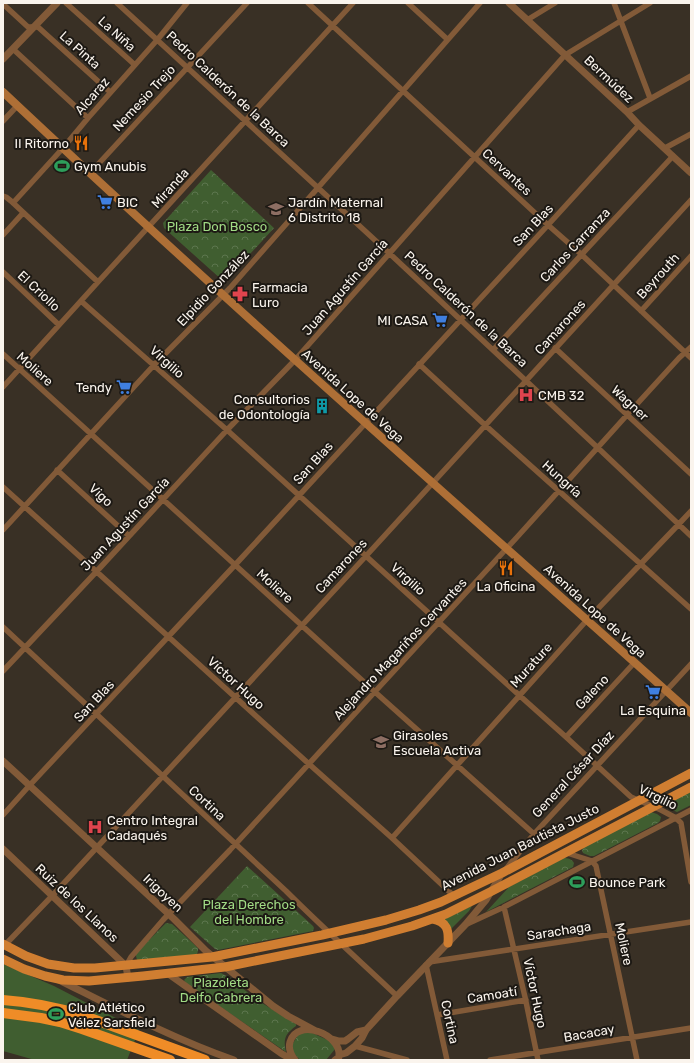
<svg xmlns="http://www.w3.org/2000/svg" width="694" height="1063" font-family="Rubik,sans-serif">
	<defs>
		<pattern id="park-crowns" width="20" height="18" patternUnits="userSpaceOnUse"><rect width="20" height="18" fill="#405e30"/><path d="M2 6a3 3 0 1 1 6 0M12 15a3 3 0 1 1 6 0" fill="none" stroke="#5c764e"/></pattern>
	</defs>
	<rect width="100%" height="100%" fill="#393025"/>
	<path fill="url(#park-crowns)" d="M211 170 274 228 226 280H222L164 228 163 223Z
		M691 791V805L677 812 668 808 667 805 668 802Z
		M651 812 657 814 661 817 660 821 658 823 594 856H590L583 853 582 850 584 847Z
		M563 858C568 858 572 859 574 863L573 867 486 912 509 887Z
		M247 866 313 926 314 928 313 931 218 950 215 949 190 927Z
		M472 906 469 911 451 929 444 919Z
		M166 923 172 924 198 948C198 951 198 953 196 955L137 960 136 956V953Z
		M221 973 230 978 257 1000 296 1024V1026C285 1034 283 1039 286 1052L186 983 184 980 187 977Z
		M310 1032 332 1042 335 1049 326 1060H300L293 1052 292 1045 299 1033Z"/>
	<path fill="#405e30" d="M3 964 54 986 139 1030 127 1060H35L3 1051Z"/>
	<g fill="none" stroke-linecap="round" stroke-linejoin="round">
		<path stroke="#825a38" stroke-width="5.5" d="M66 3 135 65
			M117 3 389 253 598 448 691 536
			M308 3 548 225 581 254 691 358
			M408 3 447 39
			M614 3 650 98
			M3 4 28 27H38L110 92
			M527 20 555 3
			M13 49 88 118
			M627 112 691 76
			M3 121 17 106
			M665 148 691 134
			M90 173 247 3
			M3 196 6 197 11 201 98 282
			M13 203 63 148 88 118 158 39 187 3
			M3 235 23 213
			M3 272 59 325
			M81 301 227 430 519 695 566 737 631 797 661 810 676 818 681 823 691 882
			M641 311 691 256
			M555 348 691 474
			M493 350 673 156
			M3 354 375 692 534 834
			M419 364 485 425 691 609
			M3 387 98 282 353 3
			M57 470 129 536
			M3 487 309 764 392 838 454 896
			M3 530 154 365 230 288 480 3
			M3 627 286 891C322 927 360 961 397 996
			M3 671 97 571 227 430 295 360 565 55 650 3
			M566 737 635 662
			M3 815 29 786 235 565 548 225 639 125
			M392 838 587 620 678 525 691 511
			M567 853 592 861 596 866 637 1060
			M506 869 534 834 691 664
			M504 907 525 997 538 1060
			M467 924 504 907 691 810
			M5 945 52 896 366 556 691 200
			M429 962 691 922
			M426 965 447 1060
			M126 966 131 957 163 920 230 850 371 696 519 535 627 415 679 358 691 347
			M437 1015 526 1000
			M355 1046 407 1060
			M490 1060 691 1028"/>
		<path stroke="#825a38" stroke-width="7" d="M509 3 627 112 639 125 691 173
			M3 59 57 3
			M3 761 174 919 206 951 273 1006 288 1016 316 1031
			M3 849 126 966 128 978
			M167 973 282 1054 293 1060
			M59 980C117 1009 174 1039 234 1060
			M332 1039 339 1041H345L348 1039 357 1032 366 1030
			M339 1055 346 1053 355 1046 362 1038 366 1030 397 996 465 925 486 900 502 873
			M295 1060C291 1055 288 1049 290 1042 297 1017 342 1034 339 1057L335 1060"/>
		<path stroke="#ae6f36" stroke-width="8" d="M3 92C228 304 461 507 691 713"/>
		<path stroke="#d07e31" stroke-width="9" d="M433 919C447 922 449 930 448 943
			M3 944 26 956 48 964 74 968H95L212 957 322 935 386 920 419 910 441 902 502 873 691 773
			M3 959 24 969 45 976 63 980 89 981 143 976 225 967 364 939 412 926 446 914 492 891 691 787"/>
		<path stroke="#ef8c27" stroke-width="10" d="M3 1000C30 1002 56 1007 82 1015L205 1060
			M3 1013 41 1018 60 1022 82 1029 170 1060"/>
	</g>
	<defs>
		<symbol id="restaurant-bare" viewBox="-9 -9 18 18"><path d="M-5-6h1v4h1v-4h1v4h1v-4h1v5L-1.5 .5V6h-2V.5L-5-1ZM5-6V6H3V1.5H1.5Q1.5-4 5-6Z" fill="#e8710a" stroke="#1d1914" stroke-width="2.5" paint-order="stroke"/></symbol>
		<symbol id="stadium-bare" viewBox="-9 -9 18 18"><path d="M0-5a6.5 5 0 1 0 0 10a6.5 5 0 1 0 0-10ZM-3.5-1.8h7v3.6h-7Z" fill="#2e9e5b" stroke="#1d1914" stroke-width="2.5" paint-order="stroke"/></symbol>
		<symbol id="supermarket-bare" viewBox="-9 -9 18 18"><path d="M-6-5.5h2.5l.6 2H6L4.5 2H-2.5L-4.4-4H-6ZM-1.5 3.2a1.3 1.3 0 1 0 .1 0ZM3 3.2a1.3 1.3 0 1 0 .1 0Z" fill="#3f7fe0" stroke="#1d1914" stroke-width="2.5" paint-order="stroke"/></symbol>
		<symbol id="school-bare" viewBox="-9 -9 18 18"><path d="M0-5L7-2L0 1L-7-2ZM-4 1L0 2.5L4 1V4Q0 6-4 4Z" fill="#8d6e63" stroke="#1d1914" stroke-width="2.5" paint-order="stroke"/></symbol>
		<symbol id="pharmacy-bare" viewBox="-9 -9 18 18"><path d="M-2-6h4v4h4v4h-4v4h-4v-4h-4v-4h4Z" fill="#e0444e" stroke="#1d1914" stroke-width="2.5" paint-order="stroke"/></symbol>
		<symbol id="hospital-bare" viewBox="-9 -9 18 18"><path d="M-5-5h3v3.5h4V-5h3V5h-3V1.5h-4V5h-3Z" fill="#e0444e" stroke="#1d1914" stroke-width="2.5" paint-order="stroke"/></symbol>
		<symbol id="building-bare" viewBox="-9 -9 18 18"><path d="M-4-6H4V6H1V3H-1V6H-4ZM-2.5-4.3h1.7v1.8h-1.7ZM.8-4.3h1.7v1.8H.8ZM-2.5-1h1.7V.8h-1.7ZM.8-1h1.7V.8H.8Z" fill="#0f9aa8" stroke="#1d1914" stroke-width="2.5" paint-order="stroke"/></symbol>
	</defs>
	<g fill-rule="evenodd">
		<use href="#restaurant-bare" x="70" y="132" width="22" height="22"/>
		<use href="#stadium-bare" x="51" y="155" width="22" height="22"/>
		<use href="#supermarket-bare" x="94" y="191" width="22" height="22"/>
		<use href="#school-bare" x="265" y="198" width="22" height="22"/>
		<use href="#pharmacy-bare" x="229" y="283" width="22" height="22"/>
		<use href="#supermarket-bare" x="429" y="309" width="22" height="22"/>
		<use href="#supermarket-bare" x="113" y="376" width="22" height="22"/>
		<use href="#hospital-bare" x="515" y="384" width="22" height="22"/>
		<use href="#building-bare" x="311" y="395" width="22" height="22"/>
		<use href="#restaurant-bare" x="495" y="557" width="22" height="22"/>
		<use href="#supermarket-bare" x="642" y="681" width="22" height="22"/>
		<use href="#school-bare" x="370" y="731" width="22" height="22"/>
		<use href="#hospital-bare" x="84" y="816" width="22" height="22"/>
		<use href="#stadium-bare" x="566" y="871" width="22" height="22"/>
		<use href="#stadium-bare" x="45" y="1003" width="22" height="22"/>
	</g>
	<g text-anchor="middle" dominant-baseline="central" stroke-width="4" stroke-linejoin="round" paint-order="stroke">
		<g font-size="13" fill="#faf4ed" stroke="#1d1914">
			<text transform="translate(117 34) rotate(42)">La Niña</text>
			<text transform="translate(80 50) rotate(42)">La Pinta</text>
			<text transform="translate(609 79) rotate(43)">Bermúdez</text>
			<text transform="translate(228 89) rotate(43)">Pedro Calderón de la Barca</text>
			<text transform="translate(92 96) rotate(-49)">Alcaraz</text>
			<text transform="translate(144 98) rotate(-47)">Nemesio Trejo</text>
			<text transform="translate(507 172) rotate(43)">Cervantes</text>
			<text transform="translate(170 188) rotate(-48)">Miranda</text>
			<text transform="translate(533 225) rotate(-47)">San Blas</text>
			<text transform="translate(575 245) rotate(-47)">Carlos Carranza</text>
			<text transform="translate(658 276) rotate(-48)">Beyrouth</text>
			<text transform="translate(345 287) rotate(-49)">Juan Agustín García</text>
			<text transform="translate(213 288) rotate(-47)">Elpidio González</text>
			<text transform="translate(39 291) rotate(43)">El Criollo</text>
			<text transform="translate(466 309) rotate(43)">Pedro Calderón de la Barca</text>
			<text transform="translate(560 327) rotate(-48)">Camarones</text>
			<text transform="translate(167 362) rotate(42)">Virgilio</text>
			<text transform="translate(35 369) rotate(42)">Moliere</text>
			<text transform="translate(353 396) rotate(42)">Avenida Lope de Vega</text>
			<text transform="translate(630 403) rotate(43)">Wagner</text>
			<text transform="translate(313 463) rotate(-48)">San Blas</text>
			<text transform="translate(562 479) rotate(42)">Hungría</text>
			<text transform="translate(101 495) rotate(43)">Vigo</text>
			<text transform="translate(125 524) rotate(-47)">Juan Agustín García</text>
			<text transform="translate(341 566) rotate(-47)">Camarones</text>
			<text transform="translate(408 579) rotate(42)">Virgilio</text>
			<text transform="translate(275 586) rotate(42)">Moliere</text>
			<text transform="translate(595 611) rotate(42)">Avenida Lope de Vega</text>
			<text transform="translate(400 649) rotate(-47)">Alejandro Magariños Cervantes</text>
			<text transform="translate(531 665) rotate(-48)">Murature</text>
			<text transform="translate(236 683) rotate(42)">Víctor Hugo</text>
			<text transform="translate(592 692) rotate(-47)">Galeno</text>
			<text transform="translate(94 701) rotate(-47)">San Blas</text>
			<text transform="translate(573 774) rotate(-47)">General César Díaz</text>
			<text transform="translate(658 797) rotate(26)">Virgilio</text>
			<text transform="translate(207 803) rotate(43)">Cortina</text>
			<text transform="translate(520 847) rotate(-27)">Avenida Juan Bautista Justo</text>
			<text transform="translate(163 893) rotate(43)">Irigoyen</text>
			<text transform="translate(77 903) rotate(43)">Ruiz de los Llanos</text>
			<text transform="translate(559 931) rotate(-9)">Sarachaga</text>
			<text transform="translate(624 944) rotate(78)">Moliere</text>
			<text transform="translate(535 993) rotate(78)">Víctor Hugo</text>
			<text transform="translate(492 995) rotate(-9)">Camoatí</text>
			<text transform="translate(450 1022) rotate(78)">Cortina</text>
			<text transform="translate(589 1033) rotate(-10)">Bacacay</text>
		</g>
		<g font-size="13" fill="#faf4ed" stroke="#1d1914" text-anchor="start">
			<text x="69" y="143" text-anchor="end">Il Ritorno</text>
			<text x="74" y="166">Gym Anubis</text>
			<text x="117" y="202">BIC</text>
			<text x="288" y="202">Jardín Maternal<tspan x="288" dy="15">6 Distrito 18</tspan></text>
			<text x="252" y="287">Farmacia<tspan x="252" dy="15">Luro</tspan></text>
			<text x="428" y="320" text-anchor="end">MI CASA</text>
			<text x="112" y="387" text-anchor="end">Tendy</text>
			<text x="538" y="395">CMB 32</text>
			<text x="310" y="399" text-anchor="end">Consultorios<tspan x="310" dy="15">de Odontología</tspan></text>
			<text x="506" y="586" text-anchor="middle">La Oficina</text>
			<text x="653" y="710" text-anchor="middle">La Esquina</text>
			<text x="393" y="735">Girasoles<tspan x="393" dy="15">Escuela Activa</tspan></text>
			<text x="107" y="820">Centro Integral<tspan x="107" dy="15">Cadaqués</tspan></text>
			<text x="589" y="882">Bounce Park</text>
			<text x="68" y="1007">Club Atlético<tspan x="68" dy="15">Vélez Sarsfield</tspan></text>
		</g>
		<g font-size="13" fill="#a1db85" stroke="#1d1914">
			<text x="217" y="226">Plaza Don Bosco</text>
			<text x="249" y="904">Plaza Derechos<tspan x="249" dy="15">del Hombre</tspan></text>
			<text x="221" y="982">Plazoleta<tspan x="221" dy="15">Delfo Cabrera</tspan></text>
		</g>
	</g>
	<rect width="694" height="1063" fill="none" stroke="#faf4ed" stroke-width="8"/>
</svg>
